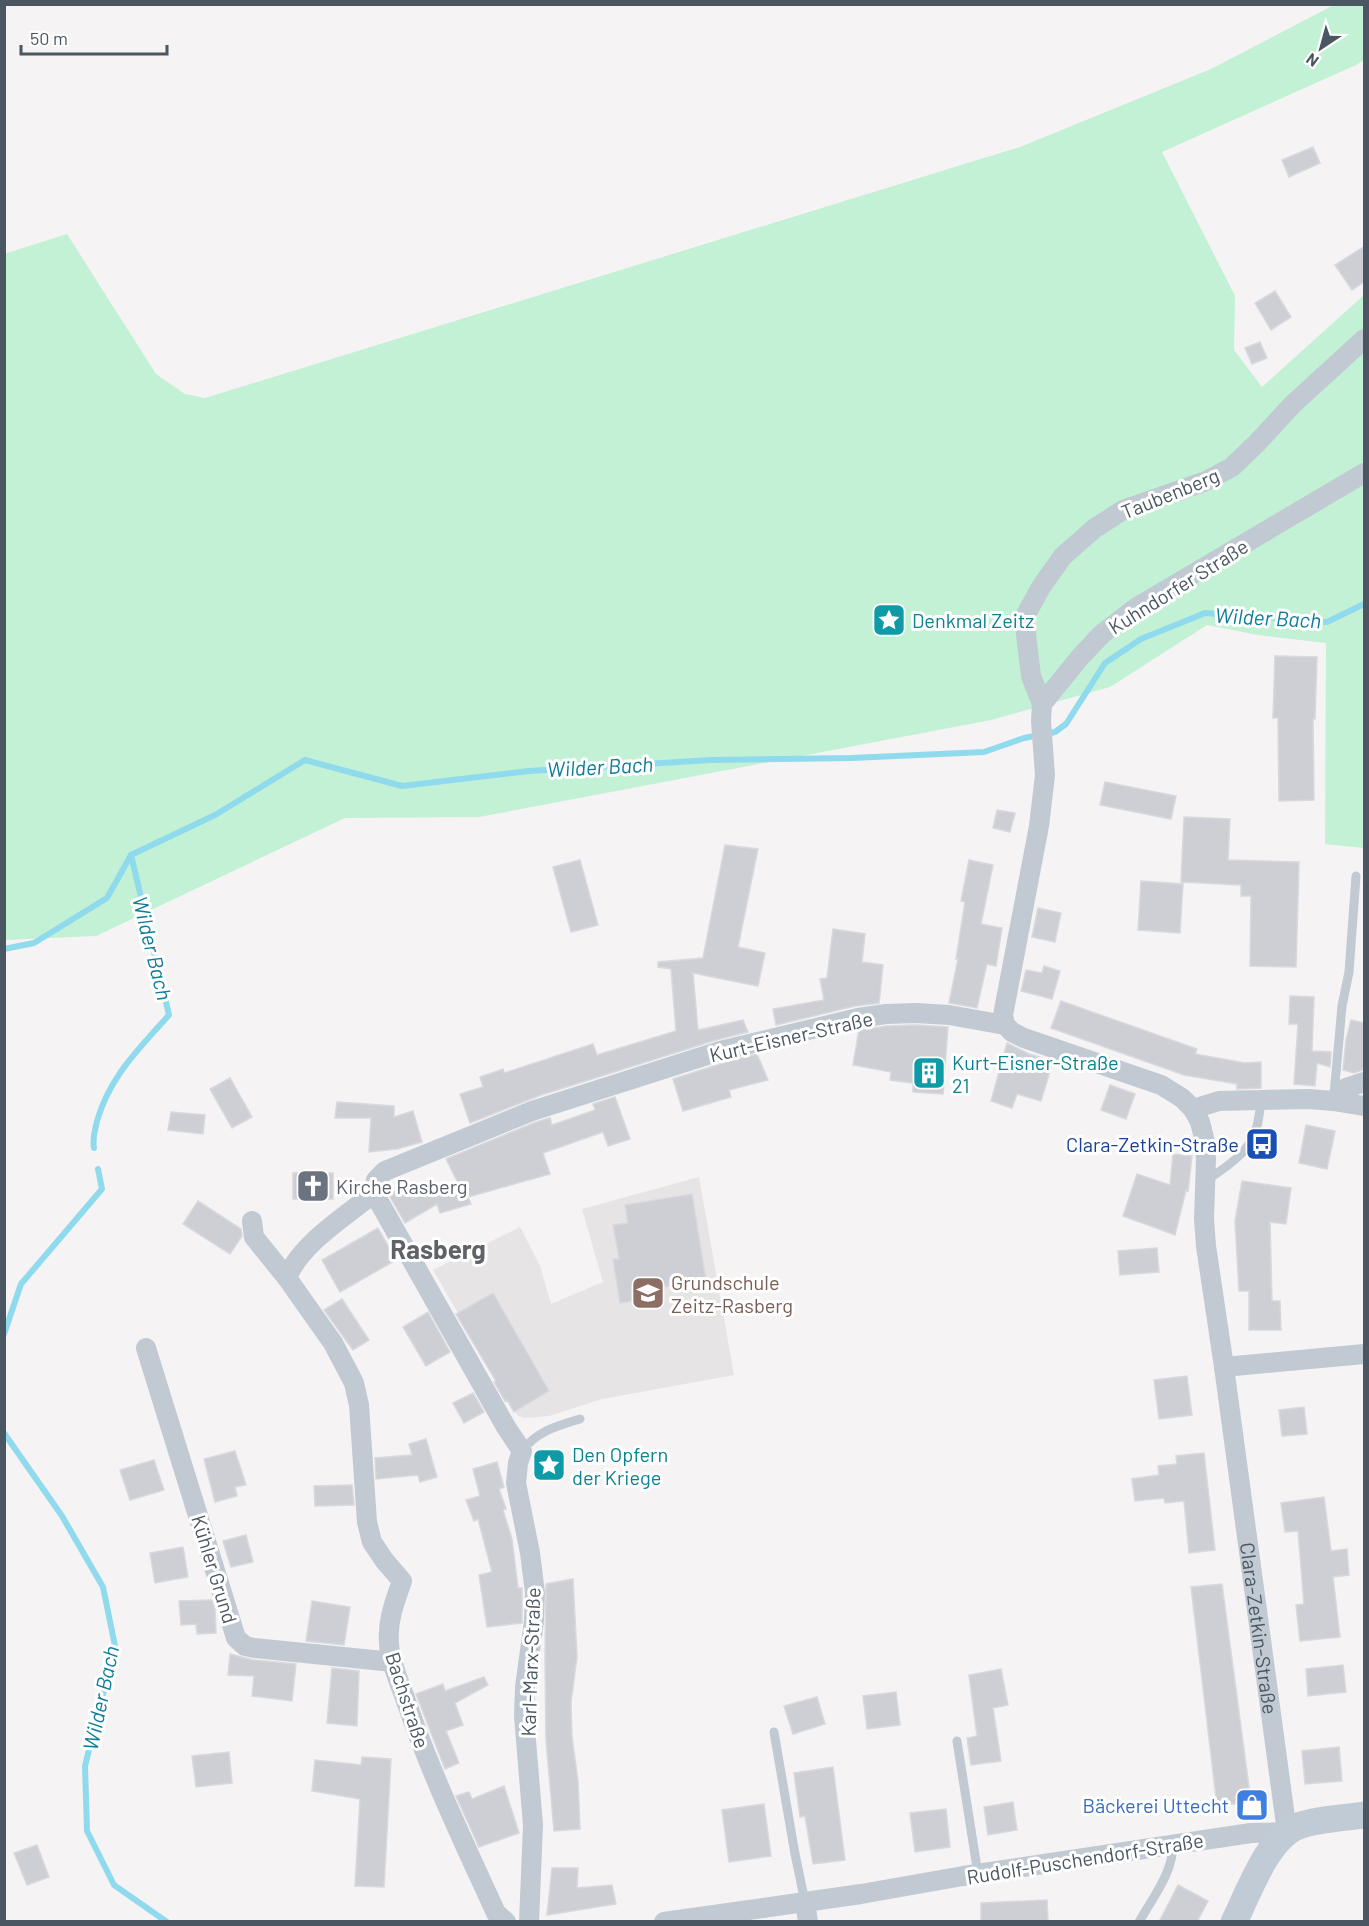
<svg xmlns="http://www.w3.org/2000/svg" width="1369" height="1926" font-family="Barlow,sans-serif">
	<rect width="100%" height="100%" fill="#f5f3f3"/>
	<path fill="#e6e4e5" d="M699 1177 734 1375 602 1399 549 1416 524 1418 517 1415 433 1270 520 1227 540 1266 551 1304 603 1282 582 1209Z"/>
	<path fill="#c3f1d5" d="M1334 5H1364V60L1356 65 1162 152 1235 296 1234 350 1262 387 1364 295V848L1325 844 1326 643 1258 635 1207 625 1110 687 991 720 479 817 345 818 96 936 5 940 4 254 67 234 156 374 185 394 205 398 1020 147 1211 69Z"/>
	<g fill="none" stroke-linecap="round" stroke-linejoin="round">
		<path stroke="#90daee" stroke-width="6" d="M131 855 215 815 305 760 402 786 529 771 711 760 852 758 984 752 1024 738 1055 732 1066 724 1105 663 1141 639 1205 613 1327 622 1364 604
			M4 949 34 943 107 898 131 855
			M94 1148C92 1138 95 1131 97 1121 110 1076 139 1049 169 1015L131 855
			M4 1334 21 1284 102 1189 98 1169
			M4 1433 62 1516 103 1587 115 1646 85 1766 87 1831 114 1885 167 1922"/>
	</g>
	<path fill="#cdcfd5" stroke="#d7d9de" stroke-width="1.5" d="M1313 147 1320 163 1289 177 1282 160Z
		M1365 246V281L1352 290 1335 265Z
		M1275 291 1291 317 1271 330 1255 303Z
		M1260 342 1267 358 1252 364 1245 348Z
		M1275 656 1317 657 1315 719H1313L1314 800 1279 801 1278 718H1273Z
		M1105 782 1176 796 1171 819 1100 805Z
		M997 810 1015 813 1010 832 993 828Z
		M1184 817 1230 819 1228 860 1299 862 1296 967 1250 966 1251 896H1241V885L1181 882Z
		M725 845 758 849 738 947 765 953 758 986 693 973 698 1030 743 1020 748 1032 716 1040 541 1095 470 1123 460 1094 483 1087 480 1077 503 1069 504 1073 593 1044 597 1055 676 1031 671 969 658 967V962L703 958Z
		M580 860 598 925 571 932 553 867Z
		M969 860 993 865 981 924 1002 928 996 966 987 964 977 1008 949 1003 958 959H956L965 902 961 901Z
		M1141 881 1183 884 1180 933 1138 930Z
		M1038 908 1061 913 1055 942 1032 937Z
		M833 929 865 934 862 962 883 965 879 1003 855 1006 776 1025 773 1009 824 1000 820 979 827 978Z
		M1044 966 1060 971 1052 999 1021 991 1026 970 1042 973Z
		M1290 996 1314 997 1312 1051 1331 1052 1330 1067 1317 1063 1315 1086 1294 1084 1298 1024H1289Z
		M1061 1001 1197 1049 1195 1054 1245 1063 1261 1062V1088L1237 1089V1084L1184 1075 1051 1028Z
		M1351 1020 1365 1023V1065L1363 1070 1354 1073 1343 1070 1346 1040Z
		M916 1025 948 1027 943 1094 913 1092V1083L890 1080 891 1072 853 1065 859 1030 887 1026Z
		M1007 1043 1029 1054 1053 1061 1041 1101 1017 1094 1012 1108 991 1101Z
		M757 1054 768 1080 729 1090 731 1097 683 1111 673 1079 723 1063Z
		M230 1078 252 1117 232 1128 210 1089Z
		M1110 1085 1135 1094 1126 1119 1101 1110Z
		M615 1097 630 1139 608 1146 603 1132 543 1153 550 1174 468 1197 471 1204 440 1213 437 1204 405 1223 389 1195 404 1185 412 1198 459 1185 446 1159 536 1122 550 1118 552 1125 595 1110 593 1104Z
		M337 1102 394 1106V1117L413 1111 422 1142 397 1149 369 1152 371 1118H335Z
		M171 1112 205 1115 203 1134 168 1130Z
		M1306 1125 1335 1131 1327 1169 1299 1163Z
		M1173 1154 1192 1156 1188 1191 1186 1190 1175 1235 1123 1216 1137 1174 1170 1185Z
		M293 1173H333V1199H293Z
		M1242 1181 1291 1188 1286 1224 1270 1222 1272 1301H1280L1281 1330H1249V1291H1239L1235 1221Z
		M692 1194 706 1280 645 1290 646 1299 620 1303 613 1259H619L613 1225 628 1223 625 1205Z
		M198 1201 241 1229 242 1236 230 1254 183 1224Z
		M378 1228 396 1260 340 1292 322 1260Z
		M1157 1248 1159 1272 1120 1275 1118 1251Z
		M493 1293 549 1391 514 1412 507 1400 505 1401 494 1382 496 1381 456 1314Z
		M342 1299 369 1340 353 1350 324 1310Z
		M428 1312 450 1352 426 1366 403 1327Z
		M1187 1376 1192 1415 1159 1419 1154 1380Z
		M473 1393 484 1412 464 1423 453 1403Z
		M1304 1407 1307 1434 1282 1436 1279 1410Z
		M426 1439 437 1477 420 1482 418 1475 376 1479 375 1458 412 1455 409 1444Z
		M235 1451 246 1485 235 1487 237 1496 215 1502 204 1459Z
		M1204 1453 1215 1550 1189 1553 1184 1501 1165 1503 1164 1498 1135 1501 1132 1479 1159 1475 1158 1466 1177 1464 1176 1456Z
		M154 1460 164 1490 130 1500 120 1470Z
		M497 1462 504 1487 499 1489 506 1509 503 1510 512 1539 518 1588H522V1623L487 1627 479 1575 492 1572 478 1519 474 1521 466 1500 480 1496 473 1469Z
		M352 1485 354 1505 315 1506 314 1486Z
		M1324 1497 1331 1551 1347 1549 1349 1575 1333 1577 1340 1637 1300 1641 1296 1605 1304 1604 1298 1531 1285 1532 1281 1503Z
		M246 1535 253 1562 231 1567 223 1541Z
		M183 1547 188 1577 155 1583 150 1553Z
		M573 1579 577 1657 571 1702 572 1737 578 1781 580 1829 554 1831 546 1740 545 1657 546 1584Z
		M1222 1584 1251 1802 1217 1806 1191 1587Z
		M212 1600 215 1609 216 1633 197 1634 196 1624 181 1625 179 1601Z
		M312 1601 350 1607 344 1645 306 1641Z
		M230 1654 253 1660 296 1664 292 1701 252 1696 254 1676 228 1675Z
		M1343 1665 1346 1692 1308 1696 1306 1669Z
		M332 1668 359 1671 357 1726 327 1723Z
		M1001 1669 1008 1705 993 1708 1001 1761 971 1765 967 1738 977 1736 969 1675Z
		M484 1677 488 1685 455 1703 463 1725 446 1731 459 1763 445 1769 416 1694 443 1684 445 1691Z
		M896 1692 900 1725 867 1729 863 1696Z
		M817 1697 825 1724 793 1734 784 1706Z
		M1339 1747 1342 1781 1305 1784 1302 1751Z
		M229 1752 232 1783 196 1787 192 1756Z
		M362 1757 391 1759 384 1887 355 1886 360 1799 312 1791 315 1760 361 1765Z
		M833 1767 845 1860 813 1864 805 1816 800 1817 794 1773Z
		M504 1786 519 1833 479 1847 456 1796 469 1792 472 1799Z
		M1013 1802 1017 1830 988 1835 984 1807Z
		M764 1804 771 1856 729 1862 722 1810Z
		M946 1809 950 1847 915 1852 910 1813Z
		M37 1845 49 1877 27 1885 14 1853Z
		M552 1868H578L577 1888 612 1885 616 1904 547 1915Z
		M1178 1885 1208 1901 1197 1922H1159Z
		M1047 1900 1048 1922H981V1903Z"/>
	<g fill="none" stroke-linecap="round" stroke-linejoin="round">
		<path stroke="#c1cad2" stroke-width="9" d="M1334 1095 1342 1006 1349 972 1356 876
			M1205 1181C1224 1169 1250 1152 1256 1130 1259 1120 1260 1110 1261 1100
			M522 1451C537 1431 557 1426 580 1419
			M774 1732 795 1854 805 1902
			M957 1741 978 1874
			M1139 1922C1153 1897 1173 1873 1173 1844"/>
		<g stroke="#c1cad2" stroke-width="20">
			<path d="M1042 704 1031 676 1024 618 1041 587 1063 556 1095 528 1123 510 1206 481 1232 467 1258 442 1292 405 1364 339"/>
			<path d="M1005 1025 1003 1015 1039 826 1045 775 1041 721 1042 704 1081 656 1102 634 1137 607 1364 473"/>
			<path d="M1333 1101 1346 1088 1364 1082"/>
			<path d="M1193 1109 1219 1101 1309 1099 1333 1101 1364 1106"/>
			<path id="s1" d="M374 1193 376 1180 385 1171 532 1111 720 1051 858 1018 886 1014 916 1013 949 1015 1005 1025 1012 1032 1024 1038 1161 1085 1182 1098 1193 1109 1200 1122 1204 1138 1206 1159 1204 1219 1206 1246 1224 1367 1287 1832 1251 1833 963 1876 861 1894 664 1922"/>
			<path d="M374 1193C346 1216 300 1244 287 1278L333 1343 354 1383 359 1405 367 1522 372 1542 384 1560 402 1581C395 1601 387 1621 389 1643 390 1663 400 1683 406 1701 431 1774 464 1843 496 1913L506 1922"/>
			<path d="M374 1193 506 1427 522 1451 518 1463 516 1483 530 1553 535 1593 534 1621 525 1687 524 1716 533 1825 529 1922"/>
			<path d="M252 1221 254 1237 287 1278"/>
			<path d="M146 1348 236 1638 245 1646 254 1648 393 1662"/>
			<path d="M1224 1367 1364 1354"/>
			<path d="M805 1902 808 1922"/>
		</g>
		<path stroke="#c1cbd6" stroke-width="27" d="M1234 1922C1249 1892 1268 1835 1301 1825 1320 1819 1344 1818 1364 1815"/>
	</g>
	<defs>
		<symbol id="sight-square" viewBox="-11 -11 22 22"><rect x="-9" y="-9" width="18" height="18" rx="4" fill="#0f9aa8" stroke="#fff"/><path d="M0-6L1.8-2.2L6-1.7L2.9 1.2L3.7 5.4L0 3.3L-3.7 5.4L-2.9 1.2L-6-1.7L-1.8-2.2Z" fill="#fff"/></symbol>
		<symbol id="building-square" viewBox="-11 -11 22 22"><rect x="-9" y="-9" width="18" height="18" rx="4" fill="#0f9aa8" stroke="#fff"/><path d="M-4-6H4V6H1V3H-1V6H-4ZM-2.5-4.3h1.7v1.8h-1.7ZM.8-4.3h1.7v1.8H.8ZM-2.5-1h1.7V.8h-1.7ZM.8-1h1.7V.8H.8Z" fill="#fff"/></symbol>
		<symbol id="bus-square" viewBox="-11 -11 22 22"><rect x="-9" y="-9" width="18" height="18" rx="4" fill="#1a4fb4" stroke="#fff"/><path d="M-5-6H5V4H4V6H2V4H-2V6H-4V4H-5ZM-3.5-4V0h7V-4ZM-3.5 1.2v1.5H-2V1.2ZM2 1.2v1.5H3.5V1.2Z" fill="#fff"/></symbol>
		<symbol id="church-square" viewBox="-11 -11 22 22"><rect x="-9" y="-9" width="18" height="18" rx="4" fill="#6b7280" stroke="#fff"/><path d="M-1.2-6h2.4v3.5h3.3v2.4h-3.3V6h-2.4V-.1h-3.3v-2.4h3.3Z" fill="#fff"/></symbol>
		<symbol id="school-square" viewBox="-11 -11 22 22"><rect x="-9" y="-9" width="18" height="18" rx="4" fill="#8d6e63" stroke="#fff"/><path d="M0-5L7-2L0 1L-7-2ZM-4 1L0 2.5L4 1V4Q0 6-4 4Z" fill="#fff"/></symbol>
		<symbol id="shop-square" viewBox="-11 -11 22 22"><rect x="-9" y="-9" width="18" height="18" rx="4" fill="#3f7fe0" stroke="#fff"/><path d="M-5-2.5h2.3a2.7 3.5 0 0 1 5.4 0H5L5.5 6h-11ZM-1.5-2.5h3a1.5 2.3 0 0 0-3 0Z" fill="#fff"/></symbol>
	</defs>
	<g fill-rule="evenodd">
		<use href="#sight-square" x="870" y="601" width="38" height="38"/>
		<use href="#building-square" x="910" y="1054" width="38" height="38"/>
		<use href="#bus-square" x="1243" y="1125" width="38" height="38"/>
		<use href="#church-square" x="294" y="1167" width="38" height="38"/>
		<use href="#school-square" x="629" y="1274" width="38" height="38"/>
		<use href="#sight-square" x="530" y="1446" width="38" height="38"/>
		<use href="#shop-square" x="1233" y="1786" width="38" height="38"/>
	</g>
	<g text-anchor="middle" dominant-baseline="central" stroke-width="6" stroke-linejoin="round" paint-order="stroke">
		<g font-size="20" fill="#4a5661" stroke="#fff">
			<text transform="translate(1170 493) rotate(-22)">Taubenberg</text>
			<text transform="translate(1178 586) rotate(-32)">Kuhndorfer Straße</text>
			<text transform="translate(791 1036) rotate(-13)">Kurt-Eisner-Straße</text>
			<text transform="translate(215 1569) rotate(73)">Kühler Grund</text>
			<text stroke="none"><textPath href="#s1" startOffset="1406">Clara-Zetkin-Straße</textPath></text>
			<text transform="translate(530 1662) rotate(-88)">Karl-Marx-Straße</text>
			<text transform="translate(408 1700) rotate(72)">Bachstraße</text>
			<text transform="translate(1085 1858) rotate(-9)">Rudolf-Puschendorf-Straße</text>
		</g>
		<g font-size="20" fill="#0d838f" stroke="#fff" text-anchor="start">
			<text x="912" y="620">Denkmal Zeitz</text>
			<text x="952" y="1062">Kurt-Eisner-Straße<tspan x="952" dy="23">21</tspan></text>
			<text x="572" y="1454">Den Opfern<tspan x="572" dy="23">der Kriege</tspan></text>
		</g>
		<g font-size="20" fill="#164399" stroke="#fff" text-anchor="end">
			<text x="1239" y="1144">Clara-Zetkin-Straße</text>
		</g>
		<g font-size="20" fill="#5b616d" stroke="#fff" text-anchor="start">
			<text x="336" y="1186">Kirche Rasberg</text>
		</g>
		<g font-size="20" fill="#785e54" stroke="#fff" text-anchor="start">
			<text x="671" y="1282">Grundschule<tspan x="671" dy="23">Zeitz-Rasberg</tspan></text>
		</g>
		<g font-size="20" fill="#366cbe" stroke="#fff" text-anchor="end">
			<text x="1229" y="1805">Bäckerei Uttecht</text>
		</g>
		<g font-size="21" font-style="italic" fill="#0c7c9b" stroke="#fff">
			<text transform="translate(1268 617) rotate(3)">Wilder Bach</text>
			<text transform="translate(600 766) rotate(-3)">Wilder Bach</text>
			<text transform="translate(153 948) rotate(76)">Wilder Bach</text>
			<text transform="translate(100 1698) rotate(-78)">Wilder Bach</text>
		</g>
		<g font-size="26" font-weight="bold" fill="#5f6368" stroke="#fff">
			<text x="438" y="1248">Rasberg</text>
		</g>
	</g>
	<rect width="1369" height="1926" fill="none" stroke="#4a5661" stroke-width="12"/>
	<g transform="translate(1321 48) rotate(216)" stroke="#ffffff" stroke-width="4.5" paint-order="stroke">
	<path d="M0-4.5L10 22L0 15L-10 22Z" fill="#4a5661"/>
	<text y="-9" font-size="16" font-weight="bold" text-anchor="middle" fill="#4a5661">N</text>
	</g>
	<path d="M21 45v9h146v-9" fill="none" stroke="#4a5661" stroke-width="3"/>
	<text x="30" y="45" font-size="18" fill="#4a5661" stroke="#ffffff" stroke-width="4.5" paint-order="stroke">50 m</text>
</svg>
